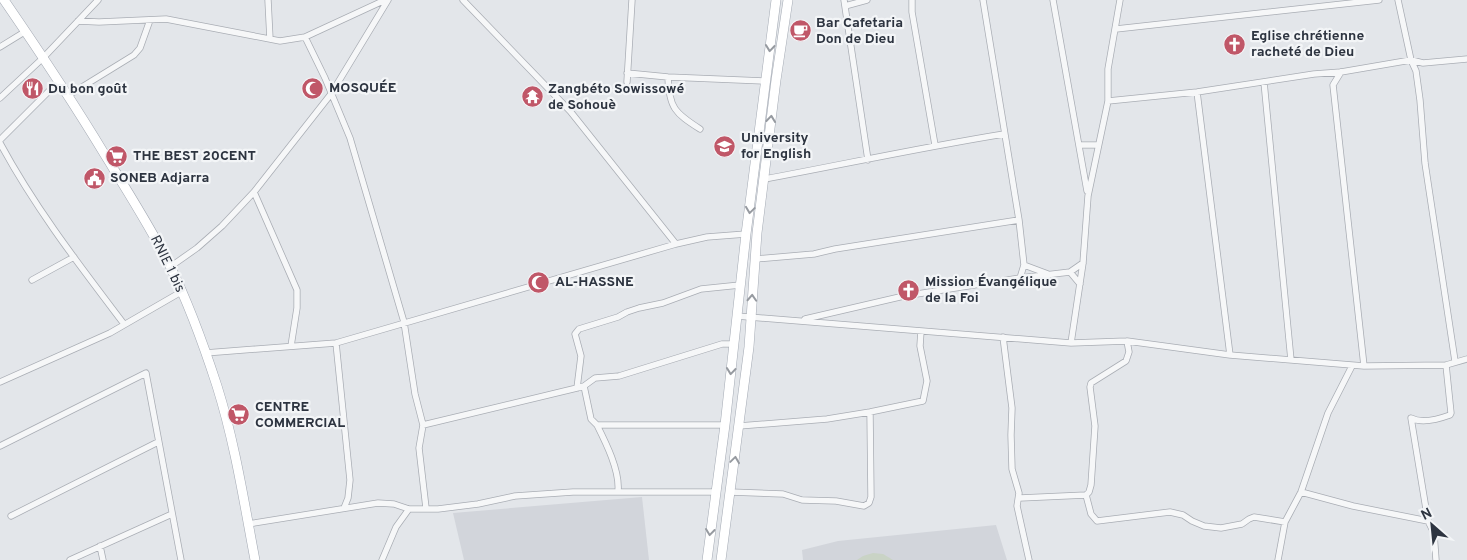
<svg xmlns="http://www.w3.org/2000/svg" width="1467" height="560" font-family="Overpass,sans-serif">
	<rect width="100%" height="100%" fill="#e3e6ea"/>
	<path fill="#d2d5db" d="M642 497 649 560H464L453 513Z
		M996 525 1007 560H803L802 550 838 541Z"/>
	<path fill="#c9d3c5" d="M873 553 883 554 893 560H857L863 556Z"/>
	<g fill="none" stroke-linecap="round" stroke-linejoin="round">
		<defs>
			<path id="street" d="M268 0 270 39
				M463 0 570 111 676 244
				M844 0 868 160
				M912 0V12L935 145
				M983 0 1019 220 1024 265 1020 278
				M1053 0 1087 191
				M1398 0 1411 60 1416 71 1420 100 1425 163 1455 361
				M845 6 867 0
				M78 21 99 22 166 19 280 41 305 37 385 0
				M1116 29 1379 0
				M305 37 325 78 350 138 404 322 415 394 423 425 419 448 426 508
				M0 47 26 31
				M1341 72 1333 85 1364 366
				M627 73 668 77 766 81
				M668 77C669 108 675 113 700 129
				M627 82 632 0
				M1264 82 1291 360
				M1197 92 1230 355
				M69 95 134 55 140 48 150 20
				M0 98 43 58 98 0
				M1108 101 1197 92 1314 74 1341 72 1411 60 1423 63 1467 59
				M0 140 59 81
				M0 143C35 208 80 266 124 324
				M1080 145H1098
				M765 179C845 164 924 147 1004 134
				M254 192 297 290V308L291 346
				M755 259 814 254 835 249 1019 220
				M1024 265 1048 274
				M170 267 197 248 222 226 254 192 331 94 388 0
				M1070 272 1080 284
				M32 280 74 257
				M737 316 1071 343 1127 341 1230 355 1364 366 1446 365 1467 359
				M805 319 904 296 1020 278 1070 272 1083 263
				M1003 337 1012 408 1011 435 1012 469 1019 493 1017 506 1029 560
				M336 343 350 480 348 498 344 508
				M1071 343 1083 263 1088 196 1108 101V69L1120 0
				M205 353 336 343 676 244 707 237 746 234
				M0 382 110 333 181 292
				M584 386 591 419 597 425H725
				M577 388 581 356 575 334 579 329 618 317 627 312 639 308 663 303 701 289 740 285
				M423 425 577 388 584 386 595 378 619 376 722 344H734
				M597 425C606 443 620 471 618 491
				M739 426 827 419 870 412 923 401 927 381 920 346 921 331
				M0 446 146 373 181 560
				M730 492 783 494 802 500 836 501 864 506 869 503 871 497 870 412
				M1301 492 1353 506 1428 521
				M1086 495 1089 492 1091 485 1095 426 1090 387 1091 383 1126 361 1129 352 1127 341
				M1020 498 1086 495 1091 514 1097 521 1170 512 1183 515 1192 521 1204 526 1221 528 1242 524 1249 519 1254 517 1285 522
				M11 516 158 442
				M248 524 378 503 394 504 409 509H438L478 504 515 496 573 492H715
				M100 546 103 560
				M70 560 172 514
				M382 560 396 527 409 509
				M1278 560 1285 522 1301 492 1328 413 1352 366
				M1436 560 1434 533 1428 521 1411 418C1422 424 1439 419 1450 415L1451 413 1446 365"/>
			<path id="primary" d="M4 0C39 51 73 102 105 155 128 192 151 228 170 266 189 304 204 346 217 386 235 443 244 502 255 560
				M707 560 725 425 746 234 776 0
				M721 560 749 347 757 233 776 80 788 0"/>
		</defs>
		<use href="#street" stroke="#a9adb4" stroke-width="7"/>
		<use href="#primary" stroke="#a4aab4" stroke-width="10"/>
		<use href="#street" stroke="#f6f7f8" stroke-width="5.5"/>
		<use href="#primary" stroke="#fff" stroke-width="9"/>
	</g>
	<defs><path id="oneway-chevron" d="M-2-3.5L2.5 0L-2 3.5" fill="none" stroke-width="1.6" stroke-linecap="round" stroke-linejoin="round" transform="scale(1.25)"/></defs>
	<g stroke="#969aa0">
		<use href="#oneway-chevron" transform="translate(770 48) rotate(96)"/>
		<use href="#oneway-chevron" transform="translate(771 119) rotate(-84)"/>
		<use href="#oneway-chevron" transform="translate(750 210) rotate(98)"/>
		<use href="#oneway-chevron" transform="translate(752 298) rotate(-87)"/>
		<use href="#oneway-chevron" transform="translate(731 371) rotate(96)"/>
		<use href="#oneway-chevron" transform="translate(735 460) rotate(-82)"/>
		<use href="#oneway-chevron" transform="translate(710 532) rotate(97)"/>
	</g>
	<defs>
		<symbol id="cafe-disc" viewBox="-11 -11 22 22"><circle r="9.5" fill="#c05768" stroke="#f3f5f7"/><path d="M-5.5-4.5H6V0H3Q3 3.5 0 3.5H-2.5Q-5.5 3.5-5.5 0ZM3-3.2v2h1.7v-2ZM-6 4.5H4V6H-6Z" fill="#fff"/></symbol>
		<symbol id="church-disc" viewBox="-11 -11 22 22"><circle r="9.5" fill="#c05768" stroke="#f3f5f7"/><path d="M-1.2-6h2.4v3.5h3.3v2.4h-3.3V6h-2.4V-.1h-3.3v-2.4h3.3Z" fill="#fff"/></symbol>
		<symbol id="mosque-disc" viewBox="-11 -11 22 22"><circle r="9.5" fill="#c05768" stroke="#f3f5f7"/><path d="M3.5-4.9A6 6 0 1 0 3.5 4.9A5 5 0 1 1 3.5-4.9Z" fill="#fff"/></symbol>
		<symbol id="restaurant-disc" viewBox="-11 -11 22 22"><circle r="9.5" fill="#c05768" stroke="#f3f5f7"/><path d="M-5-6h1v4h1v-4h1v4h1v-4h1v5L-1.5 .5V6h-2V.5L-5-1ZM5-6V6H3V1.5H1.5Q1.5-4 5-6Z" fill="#fff"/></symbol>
		<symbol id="temple-disc" viewBox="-11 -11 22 22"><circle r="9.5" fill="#c05768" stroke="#f3f5f7"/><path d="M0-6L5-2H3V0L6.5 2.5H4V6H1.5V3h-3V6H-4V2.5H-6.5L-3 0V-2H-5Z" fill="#fff"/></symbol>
		<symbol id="university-disc" viewBox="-11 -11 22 22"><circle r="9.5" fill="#c05768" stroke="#f3f5f7"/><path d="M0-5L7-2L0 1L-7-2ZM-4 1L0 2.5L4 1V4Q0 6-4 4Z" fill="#fff"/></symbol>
		<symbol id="supermarket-disc" viewBox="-11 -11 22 22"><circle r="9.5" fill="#c05768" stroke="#f3f5f7"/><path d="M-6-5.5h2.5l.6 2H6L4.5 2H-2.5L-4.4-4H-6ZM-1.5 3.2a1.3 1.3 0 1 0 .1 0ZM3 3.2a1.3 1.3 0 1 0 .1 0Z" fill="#fff"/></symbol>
		<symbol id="civic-disc" viewBox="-11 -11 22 22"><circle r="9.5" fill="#c05768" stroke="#f3f5f7"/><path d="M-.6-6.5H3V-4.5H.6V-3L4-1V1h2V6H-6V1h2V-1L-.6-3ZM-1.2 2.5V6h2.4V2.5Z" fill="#fff"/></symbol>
	</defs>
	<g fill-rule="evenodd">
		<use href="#cafe-disc" x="788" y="18" width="25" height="25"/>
		<use href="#church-disc" x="1222" y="32" width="25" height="25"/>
		<use href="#mosque-disc" x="300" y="76" width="25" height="25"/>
		<use href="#restaurant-disc" x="20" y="76" width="25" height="25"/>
		<use href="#temple-disc" x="520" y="84" width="25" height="25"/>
		<use href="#university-disc" x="712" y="134" width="25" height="25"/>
		<use href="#supermarket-disc" x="104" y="144" width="25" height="25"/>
		<use href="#civic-disc" x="82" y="166" width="25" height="25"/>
		<use href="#mosque-disc" x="526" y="270" width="25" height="25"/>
		<use href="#church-disc" x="896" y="278" width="25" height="25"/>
		<use href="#supermarket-disc" x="226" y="402" width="25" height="25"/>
	</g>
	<g text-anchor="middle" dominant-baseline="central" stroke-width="4.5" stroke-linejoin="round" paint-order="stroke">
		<g font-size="14" font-weight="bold" fill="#2d3440" stroke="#f3f5f7" text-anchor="start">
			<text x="816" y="23">Bar Cafetaria<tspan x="816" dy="16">Don de Dieu</tspan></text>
			<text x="1251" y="36">Eglise chrétienne<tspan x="1251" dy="16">racheté de Dieu</tspan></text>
			<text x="329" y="88">MOSQUÉE</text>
			<text x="48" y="89">Du bon goût</text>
			<text x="548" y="89">Zangbéto Sowissowé<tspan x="548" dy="16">de Sohouè</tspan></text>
			<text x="741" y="138">University<tspan x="741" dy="16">for English</tspan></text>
			<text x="133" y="156">THE BEST 20CENT</text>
			<text x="110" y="178">SONEB Adjarra</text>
			<text x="555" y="282">AL-HASSNE</text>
			<text x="925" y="282">Mission Évangélique<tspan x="925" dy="16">de la Foi</tspan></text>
			<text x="255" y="407">CENTRE<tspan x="255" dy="16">COMMERCIAL</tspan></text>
		</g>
		<g font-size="14" fill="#2d3440" stroke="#f3f5f7">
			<text transform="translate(167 264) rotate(64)">RNIE 1 bis</text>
		</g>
	</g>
	<g transform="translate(1432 525) rotate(333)" stroke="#f3f5f7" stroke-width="4" paint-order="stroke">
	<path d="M0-4L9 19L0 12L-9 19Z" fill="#2d3440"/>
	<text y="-8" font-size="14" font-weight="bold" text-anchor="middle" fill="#2d3440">N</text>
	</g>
</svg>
